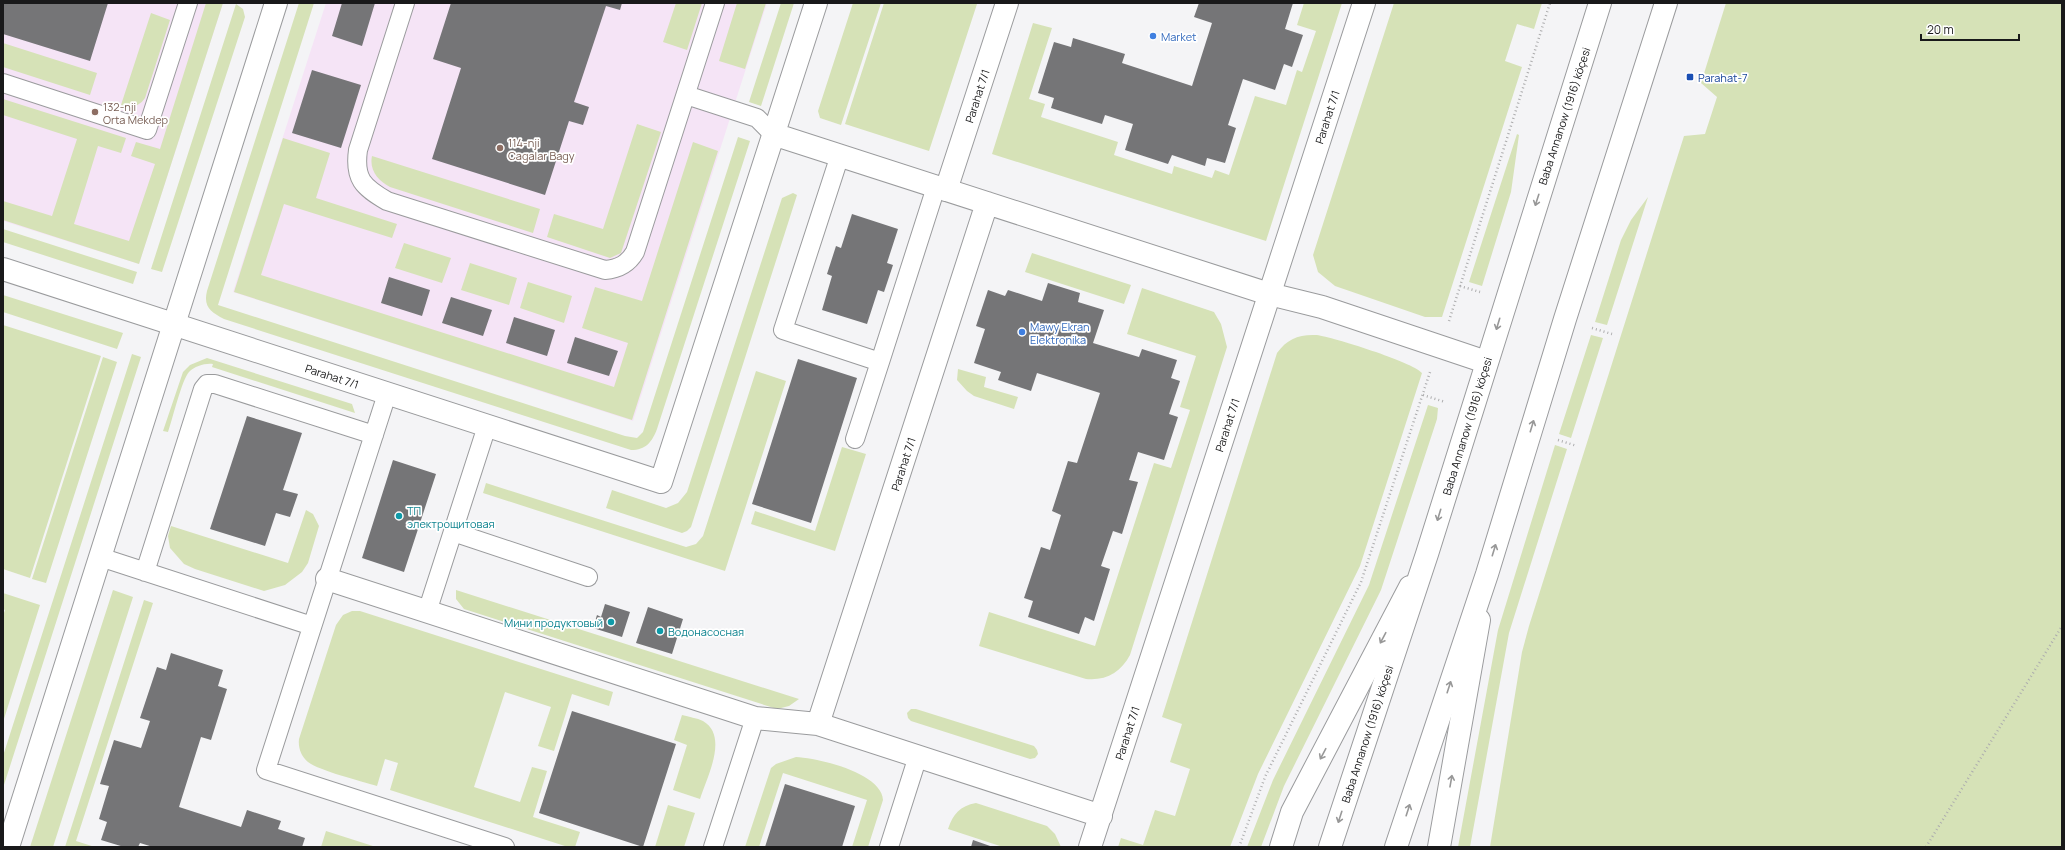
<svg xmlns="http://www.w3.org/2000/svg" width="2065" height="850" font-family="Manrope,sans-serif">
	<rect width="100%" height="100%" fill="#f4f4f6"/>
	<path fill="#f5e4f6" d="M3 3H223L139 264 3 221Z
		M326 3H767L633 421 233 292Z"/>
	<path fill="#d6e2b7" d="M206 3H223L139 264 3 220V201L52 216 77 139 3 115V99L126 138 121 153 98 146 74 224 129 241 155 164 131 156 136 142 160 149Z
		M299 3H314L218 305 625 436 637 438 643 432 738 137 750 141 657 429C652 442 646 450 631 450L224 319C211 312 203 307 207 291Z
		M676 3H702L687 50 663 42Z
		M737 3H766L745 69 719 61Z
		M781 3H794L761 106 749 102Z
		M853 3H881L841 125 820 118 818 111Z
		M884 3 977 4 929 151 845 124Z
		M1304 3H1342L1266 241 992 154 1033 23 1052 28 1029 99 1045 104 1041 117 1118 142 1114 155 1172 174 1174 166 1212 178 1215 170 1229 175 1255 96 1286 105 1297 70 1302 72 1316 31 1297 25Z
		M1394 3H1542L1534 29 1517 24 1505 61 1522 67 1442 317H1425L1335 286 1318 272 1313 255Z
		M1726 3H2062V847H1490L1522 652 1529 626 1684 136 1705 134 1717 97 1701 83Z
		M236 4 243 9 245 17 162 272 151 269Z
		M151 13 170 20 145 98C139 107 131 108 121 105Z
		M3 43 97 73 90 95 3 67Z
		M637 124 661 132 621 253 610 258 547 237 554 214 603 229Z
		M1517 134 1519 135 1511 192 1482 286 1469 282Z
		M283 138 330 153 316 198 397 224 392 238 284 204 261 275 614 387 628 343 582 328 595 287 642 301 693 142 718 151 632 420 234 292Z
		M372 156 540 209 533 233 390 187C378 181 369 170 372 156Z
		M793 193 797 195 691 527 687 531 682 533 606 508 612 490 666 508 678 503 687 492 782 198Z
		M1648 197 1607 325 1595 322 1621 240 1631 220Z
		M3 229 137 272 133 284 3 242Z
		M404 243 451 258 442 283 395 268Z
		M1032 253 1131 285 1124 304 1025 272Z
		M470 263 517 278 509 305 461 290Z
		M528 282 572 296 564 323 520 308Z
		M1142 288 1214 312 1221 324 1227 347 1130 655C1121 672 1106 681 1086 679L979 646 989 612 1095 646 1154 463 1171 468 1190 410 1180 407 1196 356 1127 334Z
		M3 295 123 333 117 349 3 312Z
		M3 325 101 356 30 578 3 569Z
		M1317 335C1332 337 1413 362 1422 373L1360 566 1258 774 1230 847H1118L1121 838 1143 845 1155 810 1175 816 1190 769 1170 762 1182 724 1162 717 1277 353C1287 339 1299 334 1317 335Z
		M1591 335 1603 338 1571 438 1559 434Z
		M132 354 141 357 3 788V756Z
		M103 357 117 362 46 583 32 579Z
		M207 358 352 404 355 413 212 367 213 364C205 363 195 366 189 372 182 379 172 421 168 432L163 431 183 372 190 365Z
		M958 369 986 377 984 387 1018 397 1014 409 974 396 967 391 957 380Z
		M756 371 786 381 725 571 483 493 486 483 686 547 696 544 703 536Z
		M1428 405 1438 408 1437 419 1381 590 1284 786 1261 847H1247L1273 780 1369 585Z
		M1555 445 1567 449 1509 633 1470 847H1458L1498 630Z
		M842 447 866 454 835 551 751 524 755 511 815 531Z
		M306 510 313 514 319 526 308 563 302 572 285 585 264 591 195 569 184 564 170 548 168 536 171 526 288 563Z
		M113 590 133 597 53 847H30Z
		M456 590 799 699 789 706 777 709 464 609 456 599Z
		M3 593 40 605 3 722V616L5 610 3 609Z
		M144 600 153 603 76 841 95 847H65Z
		M352 611H360L613 692 609 706 572 694 554 751 538 746 551 707 505 692 474 787 520 802 532 767 547 771 533 817 580 832 575 847H568L390 790 398 763 385 759 377 786C361 781 320 771 308 762 301 756 298 748 299 739L336 625 343 615Z
		M911 709H916L1034 746 1037 750 1038 754 1035 758 1030 759 911 721 908 718 907 713Z
		M682 715C689 717 697 718 703 721 729 736 707 777 700 799L673 790 687 745 674 740Z
		M796 757C818 758 882 773 883 800L868 847H852L867 800 783 773 759 847H745L771 768 776 764Z
		M976 803 1047 826 1055 834 1061 847H1003L948 829C953 814 960 806 976 803Z
		M668 805 695 813 684 847H655Z
		M326 831 376 847H321Z"/>
	<path fill="#757577" d="M3 3H108L90 61 3 34Z
		M342 3H375L362 46 332 36Z
		M451 3H622L620 10 606 6 574 102 589 107 583 125 569 121 545 195 432 159 461 68 433 59Z
		M1199 3H1293L1285 29 1303 35 1292 67 1284 64 1275 90 1243 79 1228 125 1236 128 1225 163 1207 158 1205 166 1172 155 1168 164 1125 150 1133 124 1105 115 1102 124 1051 108 1054 98 1038 93 1054 42 1071 47 1073 38 1125 54 1122 63 1192 86 1212 23 1194 17Z
		M312 70 361 85 341 148 292 133Z
		M852 214 898 229 887 263 893 265 884 292 878 290 867 324 822 310 832 276 827 274 836 246 841 248Z
		M389 277 430 290 422 316 381 303Z
		M1048 283 1080 293 1078 302 1104 310 1093 343 1139 357 1142 349 1177 360 1171 378 1180 381 1169 414 1178 417 1164 460 1138 452 1129 480 1138 482 1122 534 1113 531 1101 566 1110 569 1094 621 1085 617 1079 634 1028 617 1033 601 1024 598 1041 547 1050 550 1061 515 1052 511 1068 461 1077 463 1100 393 1037 373 1031 391 998 380 1001 372 974 363 985 329 976 326 988 290 1005 296 1008 290 1042 301Z
		M451 297 492 310 483 336 442 323Z
		M514 317 555 330 547 356 506 343Z
		M575 337 618 351 609 376 567 363Z
		M798 359 857 378 811 523 752 504Z
		M247 416 302 433 283 490 298 494 290 517 276 513 265 546 210 529Z
		M393 460 436 474 404 572 362 558Z
		M605 604 630 612 622 637 593 628 597 615 601 617Z
		M648 607 683 619 672 654 636 643Z
		M171 653 223 670 218 686 227 689 211 740 201 737 179 807 241 827 247 810 281 821 278 829 305 838 302 847H153L140 843 138 847H124L101 840 107 822 99 819 109 786 100 784 114 740 141 748 150 721 140 718 157 667 166 670Z
		M572 711 676 744 643 847 539 813Z
		M785 784 855 806 842 847H765Z
		M973 840 993 847H971Z"/>
	<g fill="none" stroke-linecap="round" stroke-linejoin="round">
		<defs>
			<path id="service" d="M405 3 358 150C354 179 363 187 387 201L605 270C619 269 628 264 635 252L715 3
				M3 83 147 130 188 3
				M686 95 757 118 773 134
				M840 155 783 330 880 362 936 187
				M387 394 266 770 505 847
				M855 439 880 362
				M453 532 588 577
				M100 557 312 626
				M145 572 203 389 207 384H215L374 435
				M427 612 487 426
				M713 847 755 718
				M889 847 918 756"/>
			<path id="minor" d="M773 134 1269 294 1322 307 1486 362
				M946 190 1007 3
				M3 269 661 482 816 3
				M327 579 755 718 818 724 1101 816
				M818 724 987 203
				M8 847 276 3
				M1090 847 1364 3
				M1439 847 1479 620"/>
			<path id="tertiary" d="M1281 847 1292 812 1410 587"/>
			<path id="primary" d="M1330 847 1427 554 1600 3
				M1396 847 1487 574 1565 319 1666 3"/>
		</defs>
		<use href="#service" stroke="#9a9b9d" stroke-width="20"/>
		<use href="#minor" stroke="#9a9b9d" stroke-width="24"/>
		<use href="#tertiary" stroke="#9a9b9d" stroke-width="24"/>
		<use href="#primary" stroke="#9a9b9d" stroke-width="24"/>
		<path stroke="#adadae" stroke-width="2.5" stroke-dasharray="1 3" stroke-linecap="butt" d="M1460 286 1480 292
			M1449 321 1550 3
			M1592 328 1612 334
			M1423 395 1445 402
			M1558 440 1577 446
			M1239 847 1265 777 1361 582 1430 372
			M1926 847 2062 626"/>
		<use href="#service" stroke="#fff" stroke-width="18"/>
		<use href="#minor" stroke="#fff" stroke-width="22"/>
		<use href="#tertiary" stroke="#fff" stroke-width="22"/>
		<use href="#primary" stroke="#fff" stroke-width="22"/>
	</g>
	<defs><path id="oneway-shaft" d="M-6 0H5M1.5-3L5.5 0L1.5 3" fill="none" stroke-width="1.6" stroke-linecap="round" stroke-linejoin="round"/></defs>
	<g stroke="#989898">
		<use href="#oneway-shaft" transform="translate(1537 200) rotate(108)"/>
		<use href="#oneway-shaft" transform="translate(1498 324) rotate(107)"/>
		<use href="#oneway-shaft" transform="translate(1532 426) rotate(-73)"/>
		<use href="#oneway-shaft" transform="translate(1439 515) rotate(107)"/>
		<use href="#oneway-shaft" transform="translate(1494 550) rotate(-73)"/>
		<use href="#oneway-shaft" transform="translate(1383 638) rotate(118)"/>
		<use href="#oneway-shaft" transform="translate(1449 687) rotate(-72)"/>
		<use href="#oneway-shaft" transform="translate(1323 754) rotate(118)"/>
		<use href="#oneway-shaft" transform="translate(1451 781) rotate(-80)"/>
		<use href="#oneway-shaft" transform="translate(1408 810) rotate(-72)"/>
		<use href="#oneway-shaft" transform="translate(1340 817) rotate(108)"/>
	</g>
	<g fill="#3f7fe0" stroke="#fff" stroke-width="1.5">
		<circle cx="1153" cy="36" r="4"/>
		<circle cx="1022" cy="332" r="4"/>
	</g>
	<rect fill="#1a4fb4" stroke="#fff" stroke-width="1.5" x="1686" y="73" width="8" height="8" rx="2"/>
	<g fill="#8d6e63" stroke="#fff" stroke-width="1.5">
		<circle cx="95" cy="112" r="4"/>
		<circle cx="500" cy="148" r="4"/>
	</g>
	<g fill="#0f9aa8" stroke="#fff" stroke-width="1.5">
		<circle cx="399" cy="516" r="4"/>
		<circle cx="611" cy="622" r="4"/>
		<circle cx="660" cy="631" r="4"/>
	</g>
	<g text-anchor="middle" dominant-baseline="central" stroke-width="3.5" stroke-linejoin="round" paint-order="stroke">
		<g font-size="11" fill="#366cbe" stroke="#fff" text-anchor="start">
			<text x="1161" y="36">Market</text>
			<text x="1030" y="326">Mawy Ekran<tspan x="1030" dy="13">Elektronika</tspan></text>
		</g>
		<g font-size="11" fill="#164399" stroke="#fff" text-anchor="start">
			<text x="1698" y="77">Parahat-7</text>
		</g>
		<g font-size="11" fill="#19191a" stroke="#fff">
			<text transform="translate(977 96) rotate(-72)">Parahat 7/1</text>
			<text transform="translate(1564 116) rotate(-72)">Baba Annanow (1916) köçesi</text>
			<text transform="translate(1327 117) rotate(-72)">Parahat 7/1</text>
			<text transform="translate(332 376) rotate(18)">Parahat 7/1</text>
			<text transform="translate(1227 425) rotate(-72)">Parahat 7/1</text>
			<text transform="translate(1467 426) rotate(-73)">Baba Annanow (1916) köçesi</text>
			<text transform="translate(903 464) rotate(-72)">Parahat 7/1</text>
			<text transform="translate(1127 733) rotate(-72)">Parahat 7/1</text>
			<text transform="translate(1367 734) rotate(-72)">Baba Annanow (1916) köçesi</text>
		</g>
		<g font-size="11" fill="#785e54" stroke="#fff" text-anchor="start">
			<text x="103" y="106">132-nji<tspan x="103" dy="13">Orta Mekdep</tspan></text>
			<text x="508" y="142">114-nji<tspan x="508" dy="13">Cagalar Bagy</tspan></text>
		</g>
		<g font-size="11" fill="#0d838f" stroke="#fff" text-anchor="start">
			<text x="407" y="510">ТП<tspan x="407" dy="13">электрощитовая</tspan></text>
			<text x="603" y="622" text-anchor="end">Мини продуктовый</text>
			<text x="668" y="631">Водонасосная</text>
		</g>
	</g>
	<rect width="2065" height="850" fill="none" stroke="#19191a" stroke-width="8"/>
	<path d="M1921 34v6h98v-6" fill="none" stroke="#19191a" stroke-width="2"/>
	<text x="1927" y="34" font-size="12" fill="#19191a" stroke="#ffffff" stroke-width="3" paint-order="stroke">20 m</text>
</svg>
